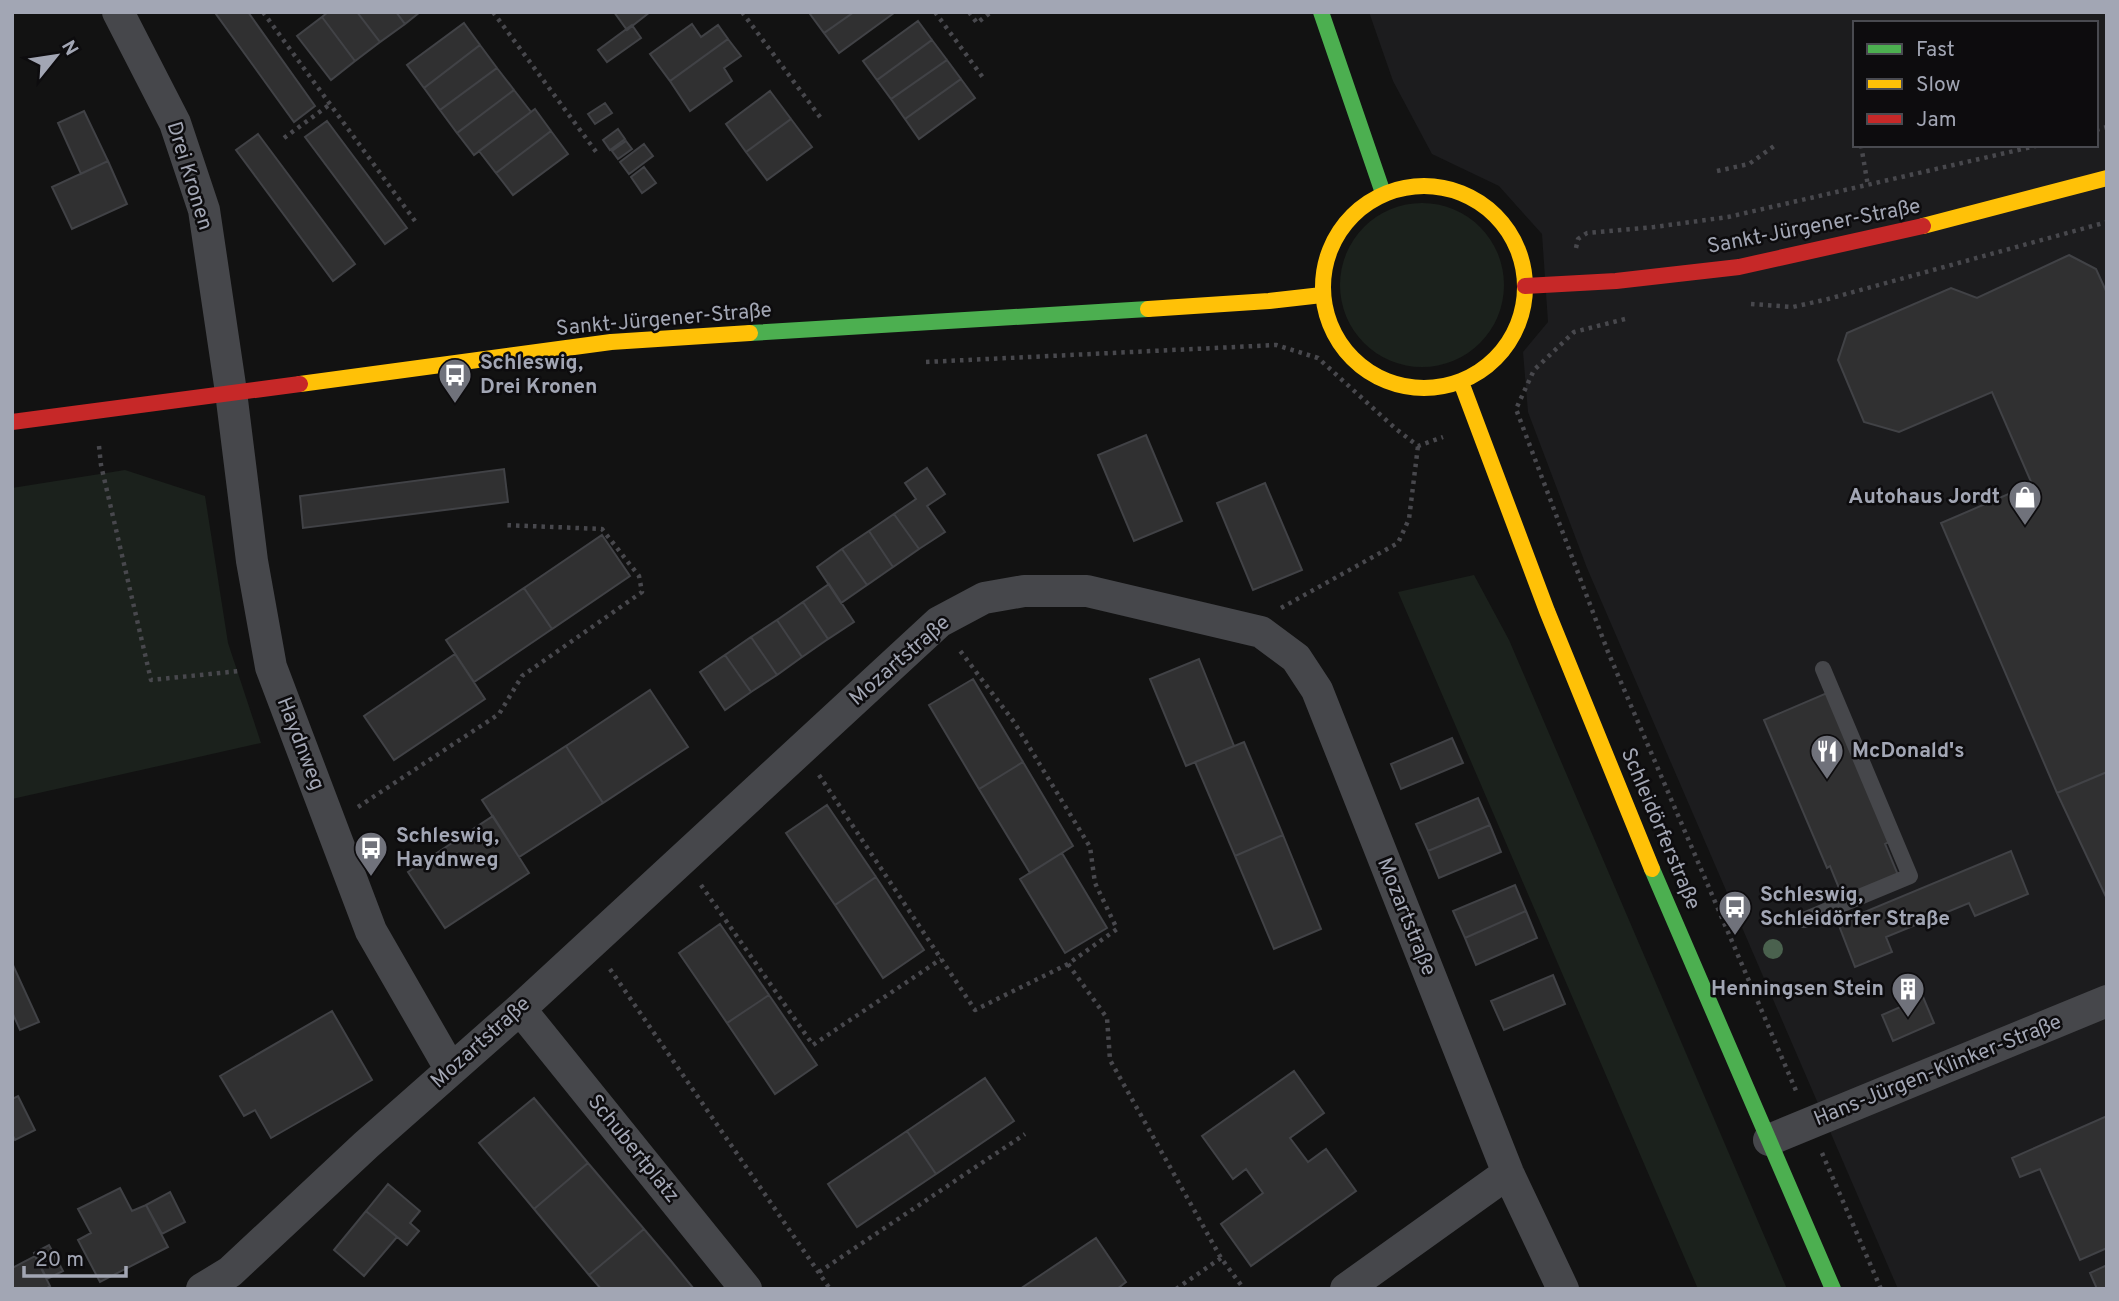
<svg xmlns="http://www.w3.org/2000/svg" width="2119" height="1301" font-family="Overpass,sans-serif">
	<rect width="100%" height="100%" fill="#121212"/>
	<path fill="#1c1c1e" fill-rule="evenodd" d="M1369 12H2107V1289H1898L1587 568 1528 412 1523 352 1548 322 1542 234 1499 186 1432 154 1393 81ZM1855 23H2096V145H1855Z"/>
	<path fill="#1b211c" d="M1340 285a82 82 0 1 1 164 0a82 82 0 1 1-164 0Z
		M125 470 205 496 228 643 261 743 12 799V488Z
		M1474 575 1509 640 1787 1289H1698L1398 592Z"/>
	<path fill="#303031" stroke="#414246" stroke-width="2" d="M218 12H248L315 106 294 122 216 14Z
		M328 12H357L380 42 355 61 322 17Z
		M357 12H396L405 24 380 42Z
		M396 12H420L405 24Z
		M614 12H650L627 30Z
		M813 12H854L824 33 810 14Z
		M854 12 894 13 839 53 824 33Z
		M322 17 355 61 331 80 297 36Z
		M918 21 932 40 877 80 863 61Z
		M464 23 480 45 424 88 407 65Z
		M692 24 701 37 718 25 728 39 670 81 650 54Z
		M632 25 641 38 607 62 598 50Z
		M728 39 741 56 724 68 732 81 690 111 670 81Z
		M932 40 947 60 891 99 877 80Z
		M480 45 497 68 440 110 424 88Z
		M947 60 961 79 905 119 891 99Z
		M497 68 514 90 457 133 440 110Z
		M961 79 975 98 919 139 905 119Z
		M514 90 531 112 474 155 457 133Z
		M770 91 791 119 746 152 726 124Z
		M605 103 612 113 595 124 588 114Z
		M535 109 551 131 496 173 479 151Z
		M84 111 108 161 81 174 58 123Z
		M791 119 812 147 767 180 746 152Z
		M327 121 407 228 385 244 305 137Z
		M618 129 625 139 610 150 603 140Z
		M551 131 568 154 513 195 496 173Z
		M258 134 355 264 333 281 236 150Z
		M626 141 632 149 618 159 612 151Z
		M644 144 653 156 629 174 620 162Z
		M108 161 127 204 72 229 52 187Z
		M644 167 656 183 642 193 631 177Z
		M2069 255 2096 269 2107 293V772L2057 793 1941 523 2032 484 1992 392 1899 432 1864 422 1838 360 1847 333 1951 288 1977 298Z
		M1146 435 1182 521 1134 541 1098 455Z
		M927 468 945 494 927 506 945 532 919 549 894 514 916 499 905 483Z
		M504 469 508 502 303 528 300 496Z
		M1265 483 1302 570 1253 590 1217 503Z
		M894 514 919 549 893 567 869 531Z
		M869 531 893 567 867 585 842 549Z
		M602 535 630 576 552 629 524 588Z
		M842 549 867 585 841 603 817 567Z
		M829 584 854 622 828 639 803 602Z
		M524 588 552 629 474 682 446 640Z
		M803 602 828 639 802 657 777 620Z
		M777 620 802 657 777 675 751 637Z
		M751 637 777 675 751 692 725 655Z
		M455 654 485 699 394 760 364 716Z
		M725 655 751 692 725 710 700 672Z
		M1199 659 1234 746 1186 766 1150 679Z
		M973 679 1023 762 979 789 929 705Z
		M650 690 688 747 603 803 566 746Z
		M1827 693 1891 841 1885 844 1898 875 1843 898 1830 866 1827 868 1764 720Z
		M1452 738 1463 763 1401 789 1391 764Z
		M1244 742 1283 835 1235 856 1195 762Z
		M566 746 603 803 519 857 482 800Z
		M1023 762 1073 846 1030 873 979 789Z
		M2107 772V899L2057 793Z
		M1478 798 1490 825 1428 851 1416 824Z
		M827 805 876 877 835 905 786 833Z
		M493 816 529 873 445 928 408 872Z
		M1490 825 1501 852 1439 878 1428 851Z
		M1283 835 1321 929 1274 949 1235 856Z
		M2011 851 2028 894 1975 916 1969 903 1886 937 1892 952 1855 967 1838 923Z
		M1062 853 1107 928 1065 953 1020 879Z
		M876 877 924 950 883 978 835 905Z
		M1515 885 1526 911 1465 938 1453 911Z
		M1526 911 1537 938 1476 965 1465 938Z
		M720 924 769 995 727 1023 679 953Z
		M12 963 39 1022 20 1030 12 1012Z
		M1553 975 1565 1004 1504 1030 1491 1001Z
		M769 995 817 1065 775 1094 727 1023Z
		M1923 997 1934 1023 1893 1041 1882 1015Z
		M332 1011 372 1080 271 1138 255 1110 244 1116 220 1076Z
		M1294 1071 1324 1113 1290 1138 1308 1162 1326 1149 1356 1191 1251 1266 1221 1224 1263 1193 1246 1169 1233 1179 1202 1136Z
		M985 1078 1014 1121 936 1174 907 1131Z
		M18 1096 35 1130 15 1140 12 1134V1099Z
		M534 1098 588 1163 534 1209 479 1143Z
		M2107 1116V1248L2080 1260 2040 1169 2020 1177 2012 1158Z
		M907 1131 936 1174 857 1227 828 1184Z
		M588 1163 644 1229 589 1275 534 1209Z
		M388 1184 420 1211 410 1223 419 1231 407 1245 366 1211Z
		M120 1188 132 1211 146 1205 168 1247 100 1282 78 1240 91 1233 78 1209Z
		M170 1192 185 1222 162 1234 146 1205Z
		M366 1211 397 1237 364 1276 334 1250Z
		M644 1229 671 1261 694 1289H601L589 1275Z
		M1096 1238 1126 1282 1117 1289H1020Z
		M49 1245 63 1271 47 1279 34 1253Z
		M35 1256 50 1286 45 1289H12V1268Z
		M2107 1265V1289H2097L2090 1273Z"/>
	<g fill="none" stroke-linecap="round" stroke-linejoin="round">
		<path stroke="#48484d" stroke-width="4.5" stroke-dasharray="3.5 5" stroke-linecap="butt" d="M263 12 415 221
			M493 12 597 153
			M742 12 823 121
			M935 12 984 79
			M969 12 977 23 991 12
			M2096 130 2107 127
			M284 138 329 105
			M1861 145 1868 186
			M1717 171 1749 164 1777 144
			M1576 248 1578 239 1587 233 1654 227 1728 217 2040 145
			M1751 304 1793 307 1828 299 2107 222
			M1625 319 1574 332 1534 370 1516 409 1608 652 1797 1093
			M926 362 1276 345 1318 358 1396 429 1418 446 1443 437
			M99 446 101 465 151 680 239 671
			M1281 608 1398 543 1409 519 1418 446
			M819 775 975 1010 1068 964 1117 929 1095 883 1090 847 1014 722 958 648
			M358 807 499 714 522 676 642 592 639 576 602 529 504 525
			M701 885 813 1045 941 959
			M1068 964 1107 1018 1110 1060 1221 1258 1244 1289
			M610 969 830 1289
			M1822 1153 1881 1289
			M819 1272 1025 1134
			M1176 1289 1221 1258"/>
		<path stroke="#46474b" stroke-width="16" d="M1804 920 1910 876 1823 669"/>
		<path stroke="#46474b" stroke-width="32" d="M118 12 175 123 204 210 231 392 252 561 271 667 371 931 451 1070
			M520 1009 746 1289
			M1769 1140 2107 1001
			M202 1289 230 1272 366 1145 520 1009 939 622 984 598 1024 591H1087L1261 632 1296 658 1317 690 1508 1173 1563 1289
			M1346 1289 1508 1173"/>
		<path stroke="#4caf50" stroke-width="16" d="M1321 12 1383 193
			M750 333 1148 309
			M1652 869 1833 1289"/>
		<path stroke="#ffc107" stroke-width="16" d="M1323 287a101 101 0 1 1 202 0a101 101 0 1 1-202 0Z
			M1923 226 2107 178
			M1148 309 1269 301 1322 295
			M1461 382 1547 611 1652 869
			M300 384 611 342 750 333"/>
		<path stroke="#c62828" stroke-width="16" d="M1525 286 1616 281 1739 267 1923 226
			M12 422 300 384"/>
	</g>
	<circle fill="#4a614e" cx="1773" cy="949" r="10"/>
	<defs>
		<symbol id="bus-pin" viewBox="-11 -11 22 30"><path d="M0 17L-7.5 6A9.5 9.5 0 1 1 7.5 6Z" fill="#70727b" stroke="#0d0c0e"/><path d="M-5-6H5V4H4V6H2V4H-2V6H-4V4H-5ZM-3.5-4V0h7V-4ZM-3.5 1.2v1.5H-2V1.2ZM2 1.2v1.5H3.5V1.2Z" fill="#fff"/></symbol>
		<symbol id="shop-pin" viewBox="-11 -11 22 30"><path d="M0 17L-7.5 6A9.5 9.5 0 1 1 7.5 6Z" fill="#70727b" stroke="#0d0c0e"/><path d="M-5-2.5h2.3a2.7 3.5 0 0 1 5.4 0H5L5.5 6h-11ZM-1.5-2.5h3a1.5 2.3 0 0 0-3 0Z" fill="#fff"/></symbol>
		<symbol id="restaurant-pin" viewBox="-11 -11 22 30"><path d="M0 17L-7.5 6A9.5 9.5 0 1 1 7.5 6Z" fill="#70727b" stroke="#0d0c0e"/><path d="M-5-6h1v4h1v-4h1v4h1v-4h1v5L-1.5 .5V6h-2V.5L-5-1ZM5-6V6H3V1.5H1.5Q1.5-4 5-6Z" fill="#fff"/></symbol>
		<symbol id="building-pin" viewBox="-11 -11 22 30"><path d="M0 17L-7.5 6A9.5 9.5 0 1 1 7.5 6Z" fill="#70727b" stroke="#0d0c0e"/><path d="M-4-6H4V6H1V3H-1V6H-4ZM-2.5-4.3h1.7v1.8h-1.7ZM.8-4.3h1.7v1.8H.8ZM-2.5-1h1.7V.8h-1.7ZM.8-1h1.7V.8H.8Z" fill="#fff"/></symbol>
	</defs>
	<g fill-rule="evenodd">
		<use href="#bus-pin" x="436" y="356" width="38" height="52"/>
		<use href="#shop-pin" x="2006" y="478" width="38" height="52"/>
		<use href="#restaurant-pin" x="1808" y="732" width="38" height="52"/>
		<use href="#bus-pin" x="352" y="829" width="38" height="52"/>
		<use href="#bus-pin" x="1716" y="888" width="38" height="52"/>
		<use href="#building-pin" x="1889" y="970" width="38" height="52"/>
	</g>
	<g text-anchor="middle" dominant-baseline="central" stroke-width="5" stroke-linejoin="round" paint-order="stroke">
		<g font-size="21" fill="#a2a6b4" stroke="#0d0c0e">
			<text transform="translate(189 176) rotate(73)">Drei Kronen</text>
			<text transform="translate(1814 227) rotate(-11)">Sankt-Jürgener-Straße</text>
			<text transform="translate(664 320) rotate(-5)">Sankt-Jürgener-Straße</text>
			<text transform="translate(900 661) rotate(-41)">Mozartstraße</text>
			<text transform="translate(300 744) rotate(69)">Haydnweg</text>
			<text transform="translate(1660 829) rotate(67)">Schleidörferstraße</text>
			<text transform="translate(1406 917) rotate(68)">Mozartstraße</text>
			<text transform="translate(481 1043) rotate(-42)">Mozartstraße</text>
			<text transform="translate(1938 1071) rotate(-22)">Hans-Jürgen-Klinker-Straße</text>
			<text transform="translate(633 1149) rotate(51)">Schubertplatz</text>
		</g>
		<g font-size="21" font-weight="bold" fill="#a2a6b4" stroke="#0d0c0e" text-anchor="start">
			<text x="480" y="363">Schleswig,<tspan x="480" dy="24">Drei Kronen</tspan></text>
			<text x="2000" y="497" text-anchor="end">Autohaus Jordt</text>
			<text x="1852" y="751">McDonald's</text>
			<text x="396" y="836">Schleswig,<tspan x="396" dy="24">Haydnweg</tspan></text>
			<text x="1760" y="895">Schleswig,<tspan x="1760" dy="24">Schleidörfer Straße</tspan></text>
			<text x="1884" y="989" text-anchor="end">Henningsen Stein</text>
		</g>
	</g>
	<rect width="2119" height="1301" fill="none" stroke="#a2a6b4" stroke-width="28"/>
	<rect x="1853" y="21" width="245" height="126" fill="#0d0c0e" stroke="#494a50" stroke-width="2"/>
	<rect x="1867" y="44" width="35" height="10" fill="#4caf50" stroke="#494a50" stroke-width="2"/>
	<text x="1916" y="56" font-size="21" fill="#a2a6b4">Fast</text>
	<rect x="1867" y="79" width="35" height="10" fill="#ffc107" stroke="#494a50" stroke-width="2"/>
	<text x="1916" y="91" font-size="21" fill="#a2a6b4">Slow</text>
	<rect x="1867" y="114" width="35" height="10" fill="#c62828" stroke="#494a50" stroke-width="2"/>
	<text x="1916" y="126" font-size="21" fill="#a2a6b4">Jam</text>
	<g transform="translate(56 56) rotate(60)" stroke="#0d0c0e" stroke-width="5" paint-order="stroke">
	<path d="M0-5L12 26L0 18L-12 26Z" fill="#a2a6b4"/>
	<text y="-10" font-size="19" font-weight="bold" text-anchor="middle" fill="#a2a6b4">N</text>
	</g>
	<path d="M24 1266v10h102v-10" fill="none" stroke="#a2a6b4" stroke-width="3.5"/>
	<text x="35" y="1266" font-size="21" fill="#a2a6b4" stroke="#0d0c0e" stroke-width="5" paint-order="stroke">20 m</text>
</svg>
